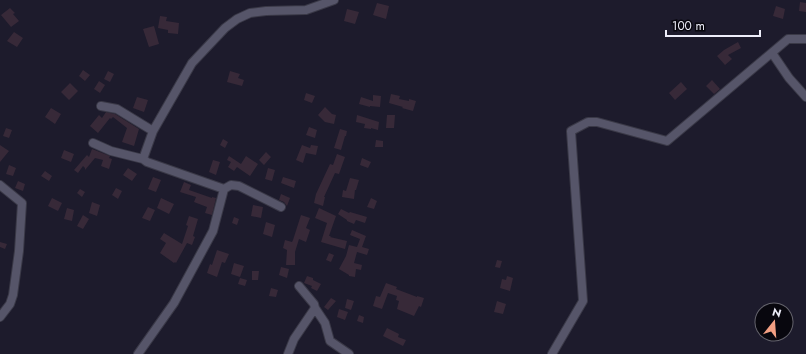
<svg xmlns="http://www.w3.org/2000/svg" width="806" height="354" font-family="Jost,sans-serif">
	<rect width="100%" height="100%" fill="#1d1b2c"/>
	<path fill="#372938" d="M800 2 806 3V12L799 11Z
		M377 3 389 6 386 19 373 15Z
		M776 6 785 9 783 19 773 16Z
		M10 8 15 13 13 14 19 21 11 27 1 15Z
		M347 9 359 12 355 24 344 21Z
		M160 16 167 17 166 21 179 23 178 34 168 33V30L158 28Z
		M154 26 159 44 149 47 143 29Z
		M14 32 23 38 17 47 7 41Z
		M738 42 741 48 728 55 732 59 725 65 717 56 724 50Z
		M83 70 90 75 85 81 79 76Z
		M108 71 114 74 110 82 104 79Z
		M230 71 240 74 238 78 244 80 242 86 227 82Z
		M712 80 720 89 714 94 706 86Z
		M99 81 105 85 100 93 94 89Z
		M681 82 687 89 675 100 669 93Z
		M70 83 78 91 69 100 61 92Z
		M306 93 315 96 312 103 304 100Z
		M391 94 400 96 399 99 409 101V99L416 101 413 111 402 108 403 107 389 103Z
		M373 95 381 96 380 107 370 106V107L359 104 361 97 373 101Z
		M137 97 148 100 144 112 133 108Z
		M325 107 332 114 336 115 334 124 325 122 318 115Z
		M51 108 61 114 55 124 45 117Z
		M106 112 115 114 139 129 134 146 122 142 127 128 113 117 111 119 110 118 98 133 90 126 99 115 102 118Z
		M357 115 379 122 378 130 371 128V129L364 128 365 124 356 122Z
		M387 115H395L394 128H386Z
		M309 127 317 130 315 138 306 135Z
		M6 128 12 130 9 138 3 136Z
		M340 129 347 131 346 136H345L341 150 334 148Z
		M223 139 228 142 225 148 220 145Z
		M376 140 383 141V147H375Z
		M0 145 9 151 0 162Z
		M302 145 310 148 311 145 318 146 316 155 306 153 303 163 296 160Z
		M92 149 110 156 109 158 112 159 109 169 101 166 103 160 95 158 85 170V168L83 166 78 173 74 170 87 155 89 157Z
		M64 150 74 154 71 162 61 158Z
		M266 152 271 157 264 165 259 160Z
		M337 154 345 157 339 174 335 173 324 197H325L323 206 314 203 316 194 330 164 333 165Z
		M229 156 241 164 246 156 258 164 250 176 237 167 234 171 228 167 231 162 227 160Z
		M362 158 371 162 368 168 360 165Z
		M213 160 220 162 216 175 209 172Z
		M9 165 16 168 13 176 6 174Z
		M128 168 137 174 132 181 123 175Z
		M268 168 275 170 272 181 265 179Z
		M45 171 52 176 49 181 41 176Z
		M153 177 161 180 156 192 148 189Z
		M283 177 296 181 294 188 281 183Z
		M350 178 359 180 356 190H355L354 199 342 197 343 190 346 191Z
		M18 181 25 184 23 191 15 188Z
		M184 182 191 185 189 190 212 198V197L216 198 212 215 205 213 207 207 194 202 196 197 180 192Z
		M116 188 122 191 118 199 112 195Z
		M80 189 85 192 82 197 77 193Z
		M281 194 290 198 287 206 284 202 279 200Z
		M52 198 62 203 58 211 48 206Z
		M161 198 174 204 169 214 157 208Z
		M371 198 377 201 374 209 367 207Z
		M92 202 100 205 97 216 89 213Z
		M253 205 263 207 261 218 251 216Z
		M148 207 155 210 150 221 142 218Z
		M67 208 74 210 72 221 64 219Z
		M319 208 336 216 329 236H331L330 237 347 241 345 249 321 242 327 223 315 218Z
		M341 209 349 213 350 212 367 217 365 223 356 220 354 224 347 221V220L338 214Z
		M83 215 89 219 83 229 77 226Z
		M301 215 310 218 306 228 310 230 306 242 299 239 295 252V265H286L287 250 283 248 285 240 292 242 293 240Z
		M189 216 198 219 193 236 195 237 192 245 187 243 176 263 175 262 174 263 160 253 166 243 160 239 164 233 182 244 188 226 186 225Z
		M234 217 239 219 237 225 232 223Z
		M266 222 275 225 272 237 263 234Z
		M352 230 366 236 362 247 369 249 367 255 357 252 354 263 362 265 361 270 356 269 355 277 349 276V275L339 269 346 256 349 245 357 247 360 239 350 235Z
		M0 242 7 244 5 249 0 247Z
		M217 250 229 254 225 263 222 262 217 277 207 273 210 264 212 265Z
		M329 253 334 255 331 262 326 260Z
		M497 260 502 261 500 268 495 267Z
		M234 263 244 266 240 277 231 274Z
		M281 267 289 269 287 278 279 275Z
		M252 271H259L258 280H252Z
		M307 276 313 278V280L321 284 317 291 311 288 312 286 304 283Z
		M507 276 513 278 510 291 500 288 502 279 506 280Z
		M240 278 247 280 245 286 238 284Z
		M386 283 397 287 396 289 417 297V296L424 298 421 307 419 306 414 316 397 309 399 301 396 300 397 296 388 293 382 309 373 306 376 296 380 297Z
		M271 288 278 290 276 297 269 296Z
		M331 298 336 301 328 310 324 307Z
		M347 299 354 301 351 310 345 308Z
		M497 301 506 304 503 314 494 312Z
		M339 309 348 312 345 320 337 317Z
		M359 315 364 317 363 323 357 321Z
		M387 328 399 334 398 337 406 340 403 346 383 336Z"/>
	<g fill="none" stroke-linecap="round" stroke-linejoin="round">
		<defs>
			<path id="minor" d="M772 53 789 78 806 97
				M101 106 117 109 153 131
				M93 143 111 151 143 159 147 162 224 189
				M143 159 153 131 192 63 225 28 237 19 250 13 266 11 306 10 334 0
				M0 185 22 203 19 251 13 295 10 304 0 317
				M299 286 314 304 315 308 325 323 330 341 349 354
				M138 354 174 303 213 231 224 189 231 185 239 186 281 207
				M288 354 294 339 315 308
				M552 354 583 301 571 131 588 122H597L667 141 788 39H806"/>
		</defs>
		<use href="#minor" stroke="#3a3947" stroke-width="10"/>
		<use href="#minor" stroke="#565569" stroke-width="8"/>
	</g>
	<g transform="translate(774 322) rotate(17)"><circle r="19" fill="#08070e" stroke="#64636c"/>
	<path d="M0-3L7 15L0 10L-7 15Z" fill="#f39f83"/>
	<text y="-6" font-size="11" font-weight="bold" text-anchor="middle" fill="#eeeefa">N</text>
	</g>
	<path d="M666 30v6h94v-6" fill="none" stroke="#eeeefa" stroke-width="2"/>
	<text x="672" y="30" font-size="12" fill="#eeeefa" stroke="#08070e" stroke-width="3" paint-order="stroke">100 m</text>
</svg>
